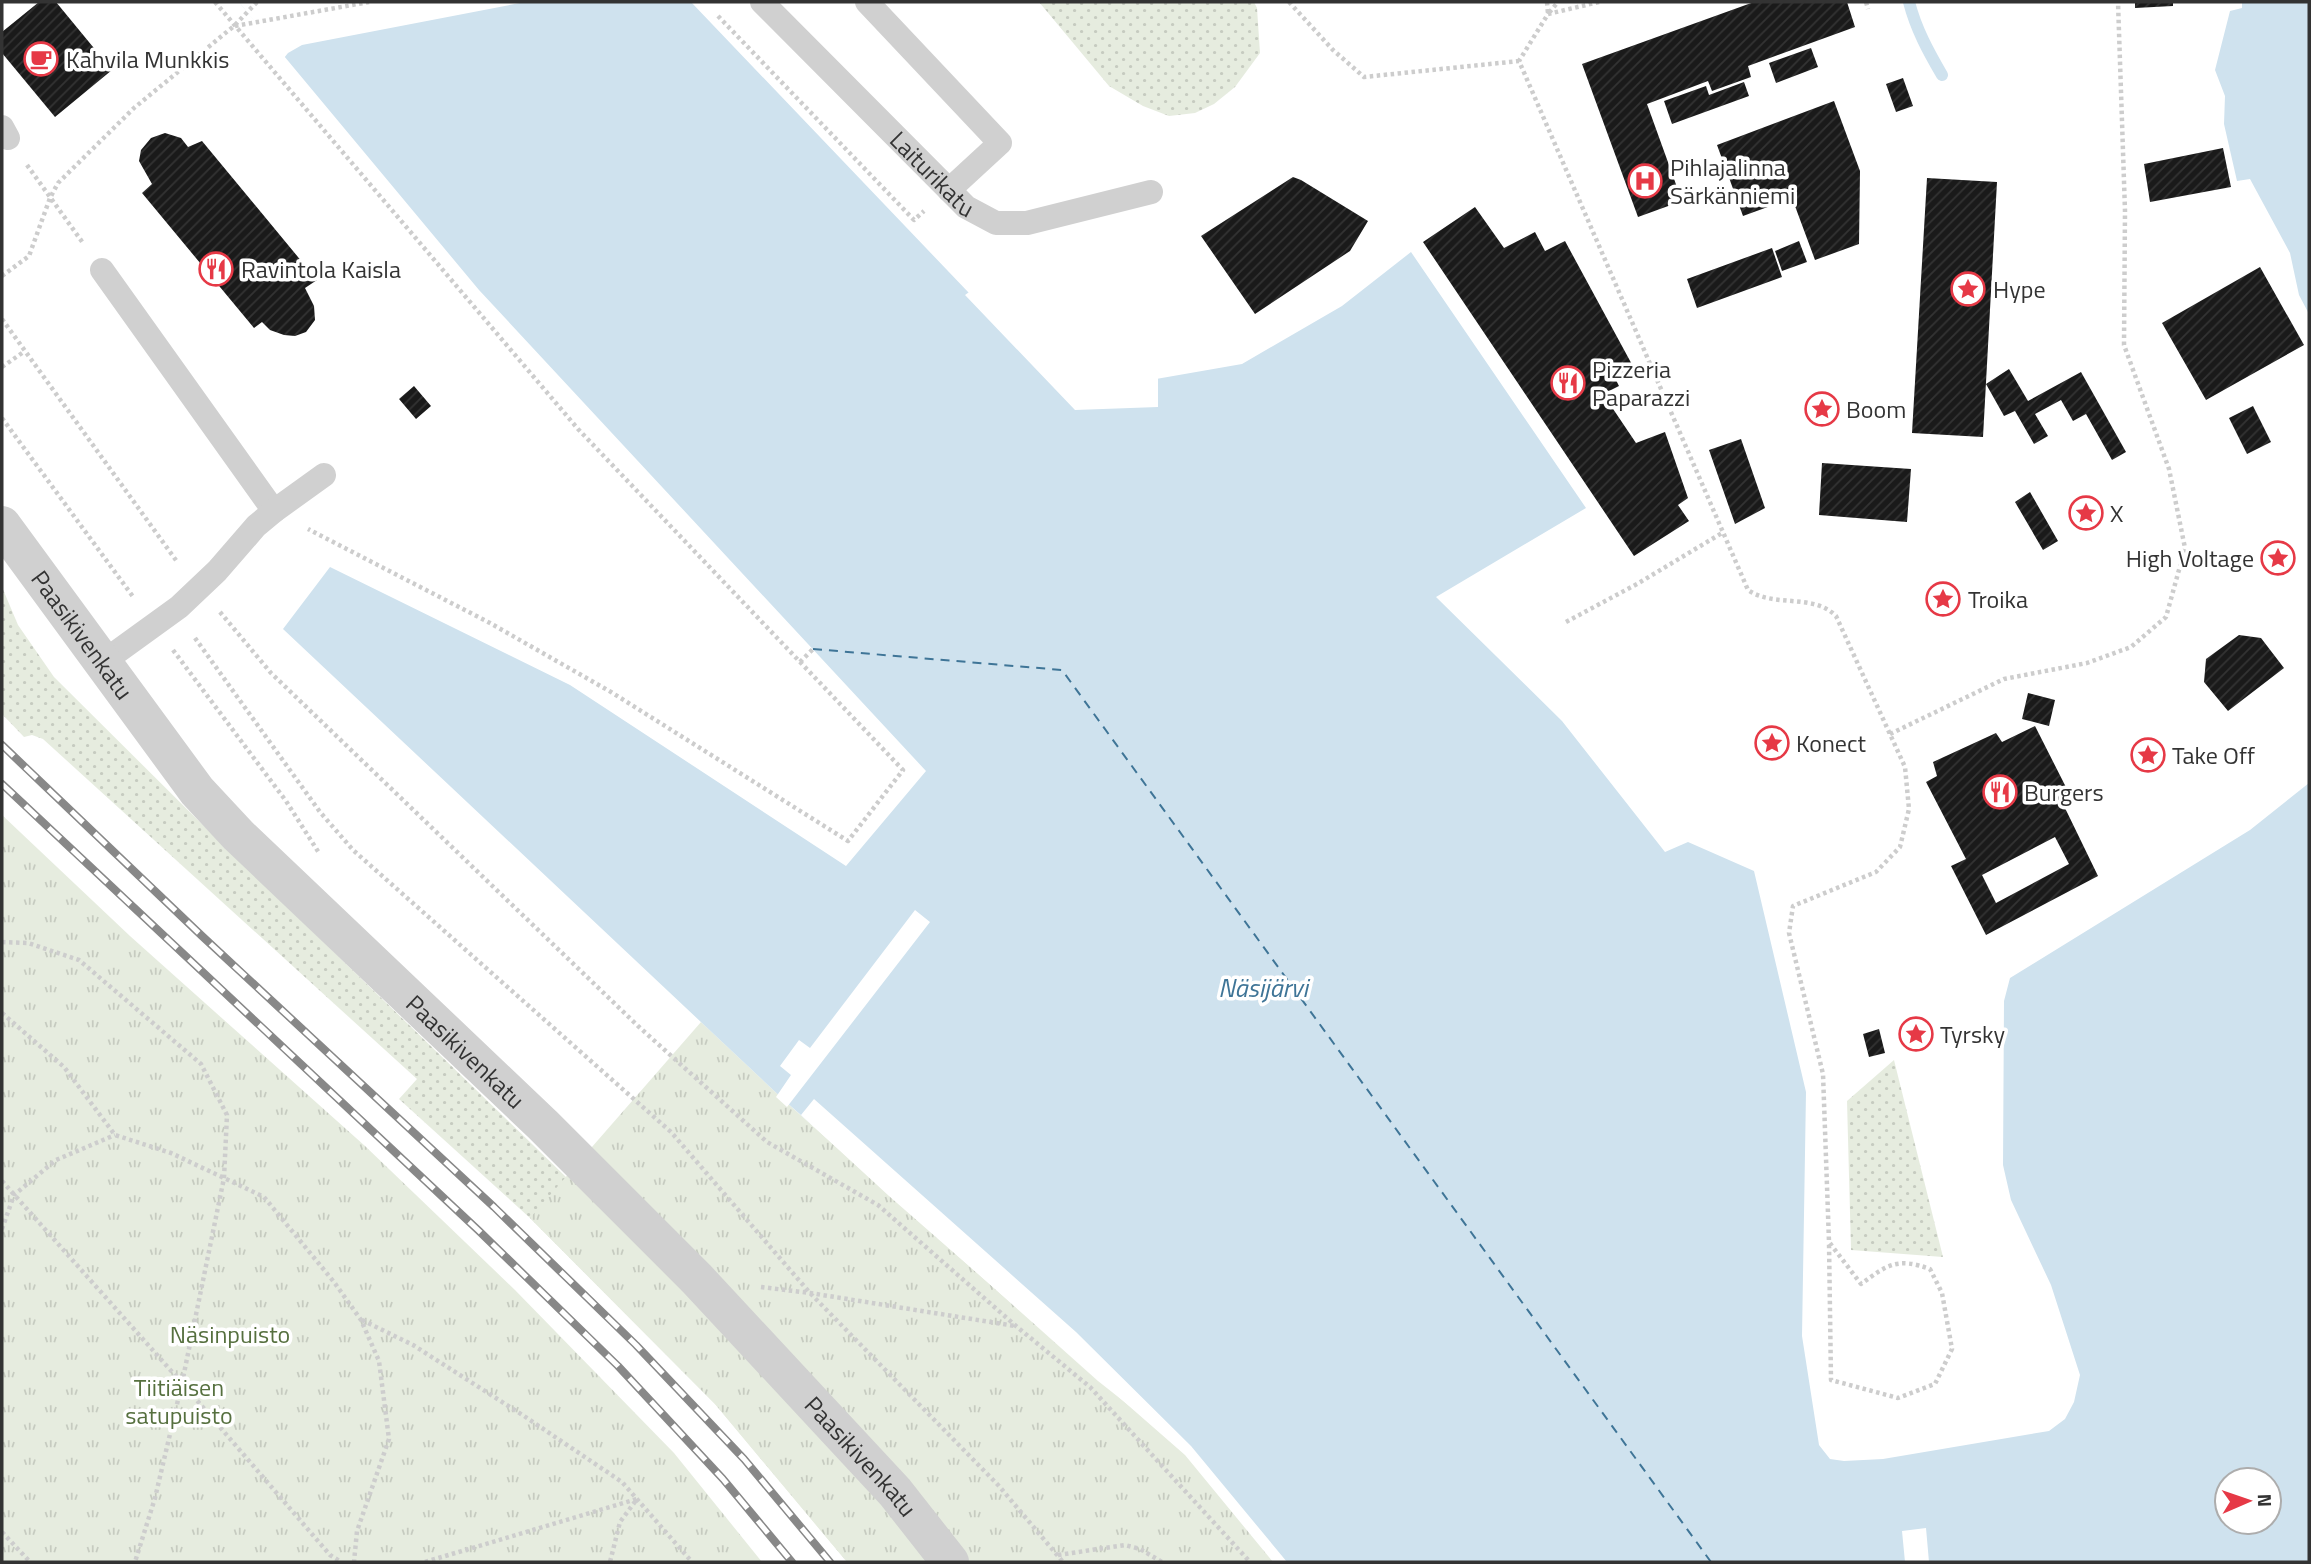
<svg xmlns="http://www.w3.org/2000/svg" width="2311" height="1564" font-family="'Titillium Web',sans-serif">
	<defs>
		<pattern id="grass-dots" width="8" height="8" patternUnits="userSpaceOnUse" patternTransform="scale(1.75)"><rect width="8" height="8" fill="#e6ecdf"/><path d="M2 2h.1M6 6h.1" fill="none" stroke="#c6cbc0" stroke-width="1.8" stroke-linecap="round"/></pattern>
		<pattern id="park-tufts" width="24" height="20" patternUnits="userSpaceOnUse" patternTransform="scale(1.75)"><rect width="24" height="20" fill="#e6ecdf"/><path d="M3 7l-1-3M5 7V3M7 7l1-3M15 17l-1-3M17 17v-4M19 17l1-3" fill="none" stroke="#c6cbc0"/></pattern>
		<pattern id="building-hatch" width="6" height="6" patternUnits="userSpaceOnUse" patternTransform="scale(1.75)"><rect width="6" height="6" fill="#1a1a1a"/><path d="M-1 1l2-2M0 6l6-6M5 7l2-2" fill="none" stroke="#333"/></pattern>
	</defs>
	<rect width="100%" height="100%" fill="#fff"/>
	<path fill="url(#grass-dots)" d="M1039 2H1254L1257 8 1260 53 1235 87 1214 104 1195 113 1169 116 1143 106 1109 86Z
		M2 587 18 625 54 677 214 836 566 1177 847 1562 715 1404 530 1218 399 1099 417 1079 43 739 32 735 24 737 2 714Z
		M1894 1060 1943 1257 1851 1250 1847 1101Z"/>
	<path fill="url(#park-tufts)" d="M2 815 130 936 365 1146 515 1290 674 1453 762 1562H2Z
		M701 1022 786 1102 1098 1381 1188 1452 1277 1562H847L715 1404 530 1218Z"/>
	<path fill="#cfe2ee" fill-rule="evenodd" d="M239 2H691L969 293 1079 403H1156V379L1242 364 1342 306 1411 252 1586 508 1436 597 1562 721 1665 852 1688 842 1754 871 1806 1092 1802 1336 1819 1445 1830 1459 1844 1461 1883 1459 2049 1431 2065 1419 2074 1402 2080 1375 2051 1285 2011 1200 2003 1165 2004 1001 2010 978 2250 830 2309 783V1562H1277L1188 1452 786 1102 283 629 330 567 570 685 846 866 926 771 479 290ZM2227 1480H2269V1522H2227Z
		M2242 2H2309V314L2299 295 2290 253 2250 179 2237 181 2224 124 2225 96 2215 70 2230 11 2242 8Z"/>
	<path fill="#fff" d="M239 2H525L302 45 288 53 284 58Z
		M972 290 1080 400 1153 399 1152 378 1158 375V407L1075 410 965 295Z
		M915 910 930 922 787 1107 776 1097 791 1075 780 1066 799 1040 810 1048Z
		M814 1099 1076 1332 1191 1446 1287 1562H1273L1185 1455 889 1196 801 1115Z
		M1926 1528 1929 1562H1905L1902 1531Z"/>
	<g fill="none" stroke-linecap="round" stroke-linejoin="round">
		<path stroke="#cfe2ee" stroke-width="12" d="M1909 2C1916 29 1928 51 1942 75"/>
		<path stroke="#3f7597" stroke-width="2" stroke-dasharray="9 7" stroke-linecap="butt" d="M813 649 1062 670 1711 1562"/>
	</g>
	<path fill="url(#building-hatch)" fill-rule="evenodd" d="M39 2H56L112 70 55 117 2 53V32Z
		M1754 2H1847L1855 27 1748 66 1751 77 1712 91 1708 81 1647 104 1682 201 1638 217 1582 64Z
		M2135 2H2173V6L2135 8Z
		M1811 48 1818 67 1776 83 1769 63Z
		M1903 78 1913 106 1896 112 1886 84Z
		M1744 82 1749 96 1672 124 1664 101 1706 86 1709 95Z
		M1834 101 1860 171 1859 244 1815 260 1792 198 1743 216 1717 145Z
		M165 133 181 138 188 147 202 141 317 280 305 288 314 306 315 320 306 332 295 336 284 335 270 330 262 322 254 328 142 193 152 184 139 161 141 150 151 138Z
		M2223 148 2231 187 2150 202 2144 164Z
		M1293 177 1301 180 1368 221 1350 251 1255 314 1201 236Z
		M1927 178 1997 182 1983 437 1912 433Z
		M1475 207 1504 248 1535 232 1545 251 1565 241 1635 370 1616 380 1619 386 1603 394 1636 443 1665 432 1688 498 1678 505 1689 521 1634 556 1423 242Z
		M1799 241 1807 262 1782 271 1775 251Z
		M1772 248 1782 277 1697 308 1687 279Z
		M2260 267 2304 345 2206 400 2162 323Z
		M2009 369 2028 401 2081 372 2126 452 2112 460 2086 414 2073 421 2061 400 2035 414 2048 436 2034 444 2015 411 2004 416 1986 384Z
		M414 386 431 406 416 419 399 399Z
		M2253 406 2271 442 2247 454 2229 418Z
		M1741 439 1765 508 1735 524 1709 450Z
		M1822 463 1911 469 1907 522 1819 515Z
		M2030 492 2058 541 2043 550 2015 502Z
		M2239 635 2261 638 2284 668 2228 711 2204 682 2206 659Z
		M2028 693 2055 700 2049 726 2022 719Z
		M2035 726 2074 803 2065 808 2098 876 1986 935 1951 866 1966 859 1926 782 1937 776 1933 762 1996 733 2002 742ZM2055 837 2069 864 1996 903 1982 875Z
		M1879 1029 1885 1053 1869 1057 1863 1034Z"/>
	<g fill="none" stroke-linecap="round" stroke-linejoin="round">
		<path stroke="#cdcdcd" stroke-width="4.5" stroke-dasharray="3.5 3.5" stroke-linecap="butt" d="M215 2 578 429 903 770 848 841 611 692 490 623 308 529
			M1289 2 1333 50 1364 77 1519 61
			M1547 2 1548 14 1558 2
			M1599 2 1548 14 1519 61 1748 590C1774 608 1813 593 1836 616L1905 767 1909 809 1900 847 1876 872 1793 906 1789 933 1823 1074 1829 1242 1861 1284C1887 1265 1897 1257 1930 1269L1942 1293 1952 1349 1935 1384 1898 1398 1831 1380 1829 1242
			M1866 2 1868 9
			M718 16 914 220 924 211
			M235 26 369 2
			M27 165 83 243
			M2 276 29 256 50 198 58 183 134 108 234 26 257 2
			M2 319 178 563
			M2 367 25 351
			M2 418 134 598
			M220 612 271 673 638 1026 767 1142 878 1205 1016 1326 1090 1387 1250 1562
			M1566 622 1637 584 1722 533
			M195 638 320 812 353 850 671 1132 810 1293 999 1486 1063 1562
			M173 650 286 801 319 853
			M800 662 813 649
			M1890 734 2004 679 2087 663 2131 647 2166 617 2185 548 2169 469 2124 345 2125 211 2118 2
			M2 942 28 943 79 960 201 1064 227 1115 224 1178 182 1383 155 1498 135 1562
			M2 1013 64 1067 115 1135 171 1153 264 1197 334 1282 361 1320 379 1361 389 1439 357 1531 354 1562
			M2 1181 182 1383 330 1555 341 1562
			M2 1229 14 1195 56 1160 115 1135
			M761 1287 810 1293 1015 1326
			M362 1320 413 1345 524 1416 622 1482 692 1562
			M2 1532 30 1562
			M1058 1555 1125 1545 1140 1549 1162 1562
			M425 1562 637 1499 620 1522 610 1562"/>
		<g stroke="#d0d0d0" stroke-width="24">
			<path id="s1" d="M762 2 966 207 996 223H1027L1151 192"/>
			<path d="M867 2 1000 143 949 190"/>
			<path d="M2 127 8 138"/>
			<path d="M102 270 274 511"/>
			<path d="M103 662 179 607 217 571 256 526 274 511 324 475"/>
		</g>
		<path stroke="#d0d0d0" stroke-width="38" id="s2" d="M2 525 197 791 238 835 543 1125 697 1279 895 1492 950 1562"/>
		<defs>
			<path id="rail" d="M2 745 202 936 494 1207 636 1345 744 1459 830 1562
				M2 784 478 1230 618 1366 723 1479 792 1562"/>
		</defs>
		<use href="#rail" stroke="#888" stroke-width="8"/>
		<use href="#rail" stroke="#fff" stroke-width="5" stroke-dasharray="16" stroke-linecap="butt"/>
	</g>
	<defs>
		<symbol id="cafe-ring" viewBox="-11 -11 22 22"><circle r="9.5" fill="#fff" stroke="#e63946" stroke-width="1.5"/><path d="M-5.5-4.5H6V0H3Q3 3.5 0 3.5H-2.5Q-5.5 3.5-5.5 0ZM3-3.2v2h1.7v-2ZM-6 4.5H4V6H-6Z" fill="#e63946"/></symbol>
		<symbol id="hospital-ring" viewBox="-11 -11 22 22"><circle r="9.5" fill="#fff" stroke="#e63946" stroke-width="1.5"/><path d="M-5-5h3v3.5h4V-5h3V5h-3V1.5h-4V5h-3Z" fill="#e63946"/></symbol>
		<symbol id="restaurant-ring" viewBox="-11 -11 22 22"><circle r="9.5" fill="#fff" stroke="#e63946" stroke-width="1.5"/><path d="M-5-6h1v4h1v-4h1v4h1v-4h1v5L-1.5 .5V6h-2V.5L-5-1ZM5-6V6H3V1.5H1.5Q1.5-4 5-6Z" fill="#e63946"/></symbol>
		<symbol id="sight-ring" viewBox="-11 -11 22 22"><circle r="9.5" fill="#fff" stroke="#e63946" stroke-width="1.5"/><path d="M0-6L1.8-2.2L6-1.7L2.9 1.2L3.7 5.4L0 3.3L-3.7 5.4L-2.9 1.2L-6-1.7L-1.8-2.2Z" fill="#e63946"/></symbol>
	</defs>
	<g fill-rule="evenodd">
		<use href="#cafe-ring" x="22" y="40" width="38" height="38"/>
		<use href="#hospital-ring" x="1626" y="162" width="38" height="38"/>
		<use href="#restaurant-ring" x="197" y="250" width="38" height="38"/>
		<use href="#sight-ring" x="1949" y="270" width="38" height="38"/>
		<use href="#restaurant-ring" x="1549" y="364" width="38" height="38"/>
		<use href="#sight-ring" x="1803" y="390" width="38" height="38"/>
		<use href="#sight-ring" x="2067" y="494" width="38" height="38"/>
		<use href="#sight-ring" x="2259" y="539" width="38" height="38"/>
		<use href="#sight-ring" x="1924" y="580" width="38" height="38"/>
		<use href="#sight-ring" x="1753" y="724" width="38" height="38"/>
		<use href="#sight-ring" x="2129" y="736" width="38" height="38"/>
		<use href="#restaurant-ring" x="1981" y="773" width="38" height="38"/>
		<use href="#sight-ring" x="1897" y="1015" width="38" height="38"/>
	</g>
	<g text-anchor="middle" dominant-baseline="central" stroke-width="7" stroke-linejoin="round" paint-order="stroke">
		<g font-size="24" fill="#333" stroke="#fff" text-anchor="start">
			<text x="66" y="59">Kahvila Munkkis</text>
			<text x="1670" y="167">Pihlajalinna<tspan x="1670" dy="28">Särkänniemi</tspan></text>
			<text x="241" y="269">Ravintola Kaisla</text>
			<text x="1993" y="289">Hype</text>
			<text x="1592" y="369">Pizzeria<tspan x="1592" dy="28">Paparazzi</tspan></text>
			<text x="1846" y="409">Boom</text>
			<text x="2110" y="513">X</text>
			<text x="2254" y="558" text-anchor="end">High Voltage</text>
			<text x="1968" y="599">Troika</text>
			<text x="1796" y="743">Konect</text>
			<text x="2172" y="755">Take Off</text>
			<text x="2024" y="792">Burgers</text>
			<text x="1940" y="1034">Tyrsky</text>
		</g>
		<g font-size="24" fill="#333" stroke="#fff">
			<text stroke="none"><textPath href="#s1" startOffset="242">Laiturikatu</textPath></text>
			<text stroke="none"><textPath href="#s2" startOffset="136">Paasikivenkatu</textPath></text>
			<text stroke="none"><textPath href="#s2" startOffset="704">Paasikivenkatu</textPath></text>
			<text stroke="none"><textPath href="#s2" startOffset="1270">Paasikivenkatu</textPath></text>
		</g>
		<g font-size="24" fill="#56703f" stroke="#fff">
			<text x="230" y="1334">Näsinpuisto</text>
			<text x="179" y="1387">Tiitiäisen<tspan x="179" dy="28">satupuisto</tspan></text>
		</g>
		<g font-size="26" font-style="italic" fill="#3f7597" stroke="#fff">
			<text x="1263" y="987">Näsijärvi</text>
		</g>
	</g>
	<rect width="2311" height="1564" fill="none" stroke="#333333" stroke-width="7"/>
	<g transform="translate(2248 1501) rotate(88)"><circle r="33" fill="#ffffff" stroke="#adadad" stroke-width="2"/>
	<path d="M0-5L12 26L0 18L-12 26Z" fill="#e63946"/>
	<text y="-10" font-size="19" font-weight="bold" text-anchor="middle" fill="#333333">N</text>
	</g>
</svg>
